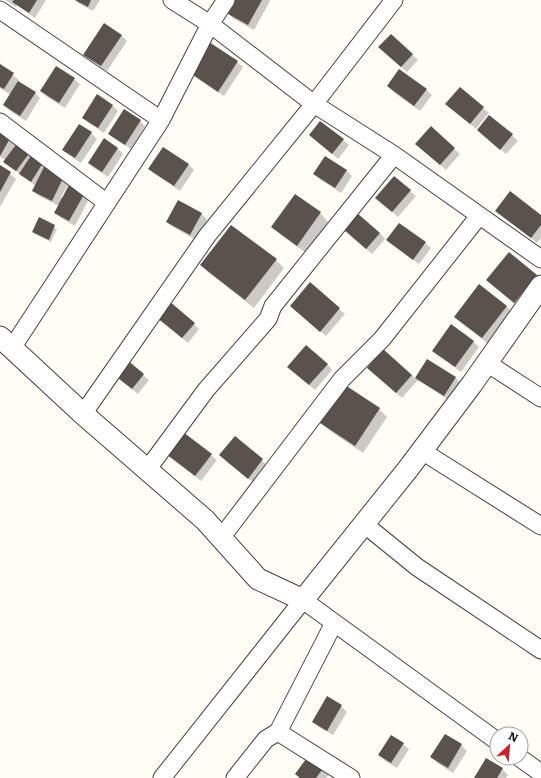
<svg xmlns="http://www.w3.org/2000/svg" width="541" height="778" font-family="Literata,serif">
	<rect width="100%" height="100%" fill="#fffdf5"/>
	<path fill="#0003" d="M5 0H46L35 18 17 5 16 7Z
		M75 0H100L93 11 78 3Z
		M236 0H269L270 1 254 30 234 19 229 14Z
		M121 35 127 41 107 71 90 60 84 54Z
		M391 35 418 60 407 72 385 53Z
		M237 62 243 67 224 96 196 78 190 72Z
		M0 63 5 69 19 80 18 82 35 93 40 98 26 121 10 111 4 105 11 95 0 88Z
		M74 79 80 84 65 108 47 97 41 91Z
		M388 86 426 90 432 95 420 111 393 92Z
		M447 104 483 108 489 113 476 129Z
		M112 105 118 111 104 133 89 123 83 117Z
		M140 121 145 126 131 149 115 139 109 134Z
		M320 122 349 145 338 159 310 135Z
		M431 128 460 154 446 170 422 149Z
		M0 129 17 141 14 147 15 148 18 143 69 183 61 197 63 198 85 192 90 197 75 226 61 218 55 212 59 206 39 196 33 191 36 186 10 167 5 162 6 160 0 157Z
		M478 130 512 135 518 141 506 154Z
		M91 133 97 139 81 163 69 155 63 150Z
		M117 148 123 154 108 177 94 168 89 163Z
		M188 164 194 170 180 191 155 174 150 169Z
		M0 166 16 179 0 207Z
		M346 170 352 176 341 193 320 179 315 174Z
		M394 177 416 196 398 217 382 203Z
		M178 201 202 214 207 220 196 240 173 227 167 222Z
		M496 210 541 216V238L537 243Z
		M320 213 328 222 306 253 281 235 272 227Z
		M39 218 57 229 51 242 35 234 33 231Z
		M380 233 385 239 372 254 350 235Z
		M388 240 425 243 431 248 419 264Z
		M509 254 541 280 523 311 488 280Z
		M276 260 284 268 254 308 210 274 201 265Z
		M479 286 507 307 515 315 491 346 464 325 455 317Z
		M339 309 345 314 326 336 297 311Z
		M163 322 194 324 199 329 188 343Z
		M473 341 479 347 461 372 433 351Z
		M121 357 149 380 138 394 116 376Z
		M427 360 456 378 461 383 450 401 418 380 402 398 374 373 412 375 415 379Z
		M327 364 332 370 315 390 294 372Z
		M379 409 387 417 363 453 330 431 321 422Z
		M183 433 217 460 201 481 167 454Z
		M235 438 268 466 254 483 226 461Z
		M341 706 347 712 333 735 319 727 313 722Z
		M446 735 461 745 467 751 453 773 437 763 432 757Z
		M403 744 409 749 397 768 385 761 380 755Z
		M324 767 330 773 326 778H300Z
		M502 769 508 775 506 778H475Z"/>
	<path fill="#5a524d" d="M14 0H37L29 13 12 2Z
		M75 0H91L88 7Z
		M235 0H262L248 25 228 14Z
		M104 23 122 35 101 66 83 55Z
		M391 34 413 54 401 67 378 47Z
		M209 42 238 61 218 92 189 72Z
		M0 64 14 73 4 89 0 87Z
		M56 66 75 78 59 103 40 91Z
		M399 69 427 89 414 106 387 86Z
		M18 81 36 92 20 116 3 105Z
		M460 87 484 107 470 124 445 104Z
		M97 94 113 105 98 128 82 118Z
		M124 109 141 120 125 145 108 134Z
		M489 115 513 134 500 150 477 130Z
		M320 121 344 139 332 154 309 135Z
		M79 124 92 132 75 158 62 150Z
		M431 126 455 148 440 165 415 144Z
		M0 128 12 135 0 156Z
		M104 138 118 148 102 172 88 163Z
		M18 142 31 151 16 171 3 162Z
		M163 147 189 164 174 186 148 169Z
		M34 151 46 158 31 182 19 174Z
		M325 156 347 170 335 188 313 174Z
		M0 165 11 172 0 192Z
		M44 167 64 176 52 201 32 191Z
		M394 176 411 190 392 212 375 198Z
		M70 183 86 191 69 221 54 213Z
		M510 191 541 215V225L531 238 495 211Z
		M295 194 321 212 297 246 271 227Z
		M178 200 202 213 190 235 166 222Z
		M357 213 380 233 366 249 343 229Z
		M39 217 55 225 49 240 32 232Z
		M399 223 426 242 413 260 386 240Z
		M231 225 277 259 245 300 200 265Z
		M509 252 537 275 514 303 486 280Z
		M310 282 340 308 320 332 290 306Z
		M479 284 507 306 482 338 454 317Z
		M169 301 195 323 182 338 156 317Z
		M451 324 474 341 455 367 432 351Z
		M306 345 328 364 309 385 287 367Z
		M383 349 412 375 396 393 367 368Z
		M121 355 144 374 132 389 109 371Z
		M427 359 456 377 444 396 415 378Z
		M345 385 380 408 355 446 320 423Z
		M183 432 212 454 195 476 166 454Z
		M235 436 263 459 248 479 219 455Z
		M327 696 342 705 327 731 312 722Z
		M445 734 462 744 448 768 430 757Z
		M391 735 404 743 391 763 378 755Z
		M309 755 325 766 316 778H300L295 774Z
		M486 758 503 768 497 778H474Z"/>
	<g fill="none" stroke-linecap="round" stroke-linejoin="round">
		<defs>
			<path id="minor" d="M172 0 210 24 314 104 394 155 541 259
				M0 10 161 120
				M0 122 107 203
				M12 348 161 120 210 24 226 0
				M487 363 541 398
				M83 414 207 236 314 104 394 0
				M422 451 541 526
				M147 470 206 390 268 319 273 306 394 155
				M364 524 417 567 541 650
				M221 538 342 379 382 339 479 216
				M278 732 351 778
				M520 758 541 773
				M162 778 303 600 497 741
				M235 778 266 739 278 732 334 623"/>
			<path id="tertiary" d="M0 337 83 414 205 520 258 579 303 600 408 469 472 384 541 286"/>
		</defs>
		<use href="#minor" stroke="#444" stroke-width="19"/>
		<use href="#tertiary" stroke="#444" stroke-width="23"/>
		<use href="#minor" stroke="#fff" stroke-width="17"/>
		<use href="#tertiary" stroke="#fff" stroke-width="21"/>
	</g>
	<g transform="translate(509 746) rotate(26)"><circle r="19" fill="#ffffff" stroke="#a0a0a0"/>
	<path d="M0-3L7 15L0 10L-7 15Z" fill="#c4262e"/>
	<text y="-6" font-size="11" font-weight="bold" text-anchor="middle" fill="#111111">N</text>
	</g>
</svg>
